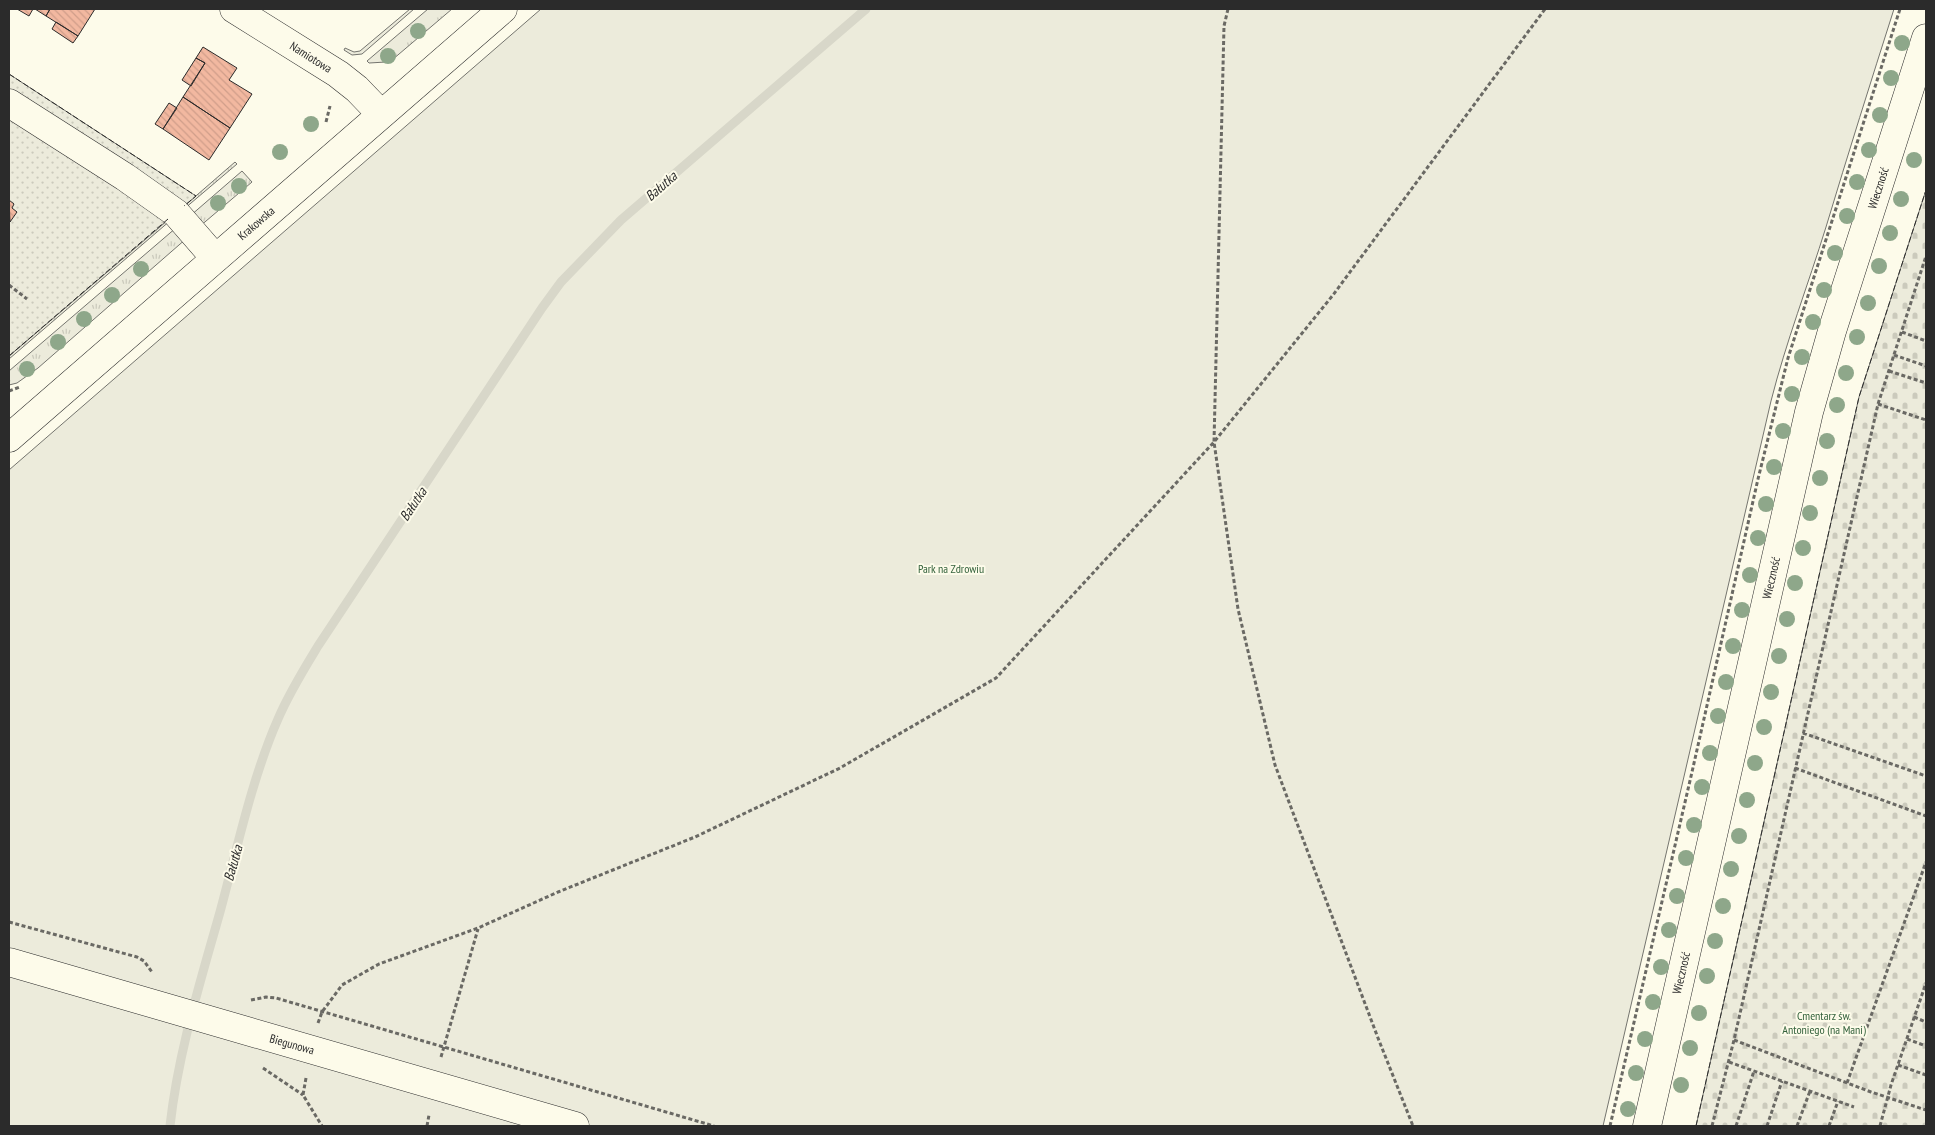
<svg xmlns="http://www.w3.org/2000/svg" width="1935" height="1135" font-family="'PT Sans Narrow',sans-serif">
	<defs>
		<pattern id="grass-tufts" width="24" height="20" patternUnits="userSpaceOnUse" patternTransform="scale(1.25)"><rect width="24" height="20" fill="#ecebdb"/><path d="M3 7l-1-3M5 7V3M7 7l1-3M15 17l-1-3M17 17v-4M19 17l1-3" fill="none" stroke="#cbcabc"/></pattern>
		<pattern id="cemetery-stones" width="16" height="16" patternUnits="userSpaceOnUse" patternTransform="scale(1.25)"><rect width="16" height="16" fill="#ecebdb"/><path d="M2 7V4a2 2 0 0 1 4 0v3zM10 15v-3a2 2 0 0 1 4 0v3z" fill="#cbcabc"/></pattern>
		<pattern id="garden-dots" width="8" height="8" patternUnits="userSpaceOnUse" patternTransform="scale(1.25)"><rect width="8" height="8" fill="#ecebdb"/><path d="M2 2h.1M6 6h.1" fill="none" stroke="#cbcabc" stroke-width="1.8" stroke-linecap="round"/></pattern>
		<pattern id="building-back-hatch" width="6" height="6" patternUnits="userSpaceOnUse" patternTransform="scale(1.25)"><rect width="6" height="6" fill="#f2b8a0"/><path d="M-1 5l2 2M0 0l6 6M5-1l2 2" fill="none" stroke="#d09e8a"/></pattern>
	</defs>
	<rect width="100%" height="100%" fill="#fdfbea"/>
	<path fill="url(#grass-tufts)" stroke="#74746e" d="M410 9H414L362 54 352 55 344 50 345 48 354 52 360 51Z
		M428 9H452L392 60 386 62 369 63 367 61Z
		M235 162 237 164 184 209 182 208Z
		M242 171 252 182 199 227 190 216Z
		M170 218 171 220 9 359V356Z
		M177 227 187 238 38 368 17 383 9 385V371Z"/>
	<path fill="url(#cemetery-stones)" stroke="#74746e" d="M1926 190V1126H1696L1859 397Z"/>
	<path fill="#ecebdb" stroke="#74746e" d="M541 9H1894C1871 81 1848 154 1826 227 1808 285 1786 342 1771 401L1603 1126H9V470Z"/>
	<path fill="url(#garden-dots)" stroke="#74746e" d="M9 74 196 196 9 356Z"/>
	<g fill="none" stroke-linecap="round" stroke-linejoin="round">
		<path stroke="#d8d7c9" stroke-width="9" d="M170 1126C178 1053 200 983 220 912 237 849 252 778 278 719 289 693 304 669 318 646L542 308 561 282 621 220 866 9"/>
	</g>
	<path fill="url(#building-back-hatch)" stroke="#2b2b2b" d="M17 9H33L29 16Z
		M35 9H50L46 16Z
		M50 9H95L78 36 46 16Z
		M56 22 78 36 73 43 52 29Z
		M203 47 237 68 229 80 252 94 230 128 183 97 205 63 196 58Z
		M196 58 205 63 191 86 182 80Z
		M183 97 230 128 209 160 163 129Z
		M169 103 177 108 163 129 155 124Z
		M9 200 14 204 12 208 17 212 10 222Z"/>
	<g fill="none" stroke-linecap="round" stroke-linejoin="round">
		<defs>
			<path id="minor" d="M234 9 338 74 357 89 381 114
				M9 103 125 177 176 213 215 258
				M1647 1126 1809 412 1832 331 1926 38"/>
			<path id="major" d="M9 438 503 9
				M9 962 575 1126"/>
		</defs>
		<use href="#minor" stroke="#2b2b2b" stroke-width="29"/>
		<use href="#major" stroke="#2b2b2b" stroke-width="29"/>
		<path stroke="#6a6964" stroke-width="3" stroke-dasharray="4 2.5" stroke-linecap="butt" d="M1228 9 1224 26 1214 442 1238 609 1275 765 1378 1038 1413 1126
			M326 122 330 106
			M9 285 27 299
			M1902 332 1926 341
			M1894 355 1926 366
			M1889 371 1926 383
			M9 391 20 387
			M1878 404 1926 420
			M1803 733 1926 776
			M1795 768 1926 816
			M9 922 137 957 144 961 152 972
			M251 1000 266 997 276 998 714 1126
			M1914 1017 1926 1022
			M318 1023 322 1012 342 985 379 964 478 928 558 892 695 837 840 768 996 678 1214 442 1333 295 1545 9
			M1907 1039 1926 1046
			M1734 1040 1871 1092 1926 1110
			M441 1057 478 929
			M1729 1062 1854 1107
			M1898 1065 1926 1075
			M263 1068 303 1095
			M306 1078 303 1095 322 1126
			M1847 1083 1926 862
			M427 1126 429 1115
			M1610 1126 1692 772 1758 479 1788 358 1900 9
			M1712 1126 1734 1040 1878 404 1926 256
			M1736 1126 1754 1071
			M1767 1126 1782 1081
			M1797 1126 1810 1091
			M1829 1126 1838 1101
			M1880 1126 1891 1085 1926 983"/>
		<use href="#minor" stroke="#fdfbea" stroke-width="28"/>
		<use href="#major" stroke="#fdfbea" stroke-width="28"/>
		<path stroke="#2b2b2b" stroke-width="1" stroke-dasharray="6 2.5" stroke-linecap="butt" d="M9 74 196 196 184 206
			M9 356 168 219
			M1696 1126 1859 397 1926 190"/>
	</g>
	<g fill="#8ea78a">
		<circle cx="418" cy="31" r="8"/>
		<circle cx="1902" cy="43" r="8"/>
		<circle cx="388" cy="56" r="8"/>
		<circle cx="1891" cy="78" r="8"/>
		<circle cx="1880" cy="115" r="8"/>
		<circle cx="311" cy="124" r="8"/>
		<circle cx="1869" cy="150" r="8"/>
		<circle cx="280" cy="152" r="8"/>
		<circle cx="1914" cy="160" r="8"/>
		<circle cx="1857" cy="182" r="8"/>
		<circle cx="239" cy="186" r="8"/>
		<circle cx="1901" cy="199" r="8"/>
		<circle cx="218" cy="203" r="8"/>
		<circle cx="1847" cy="216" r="8"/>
		<circle cx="1890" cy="233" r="8"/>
		<circle cx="1835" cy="253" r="8"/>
		<circle cx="1879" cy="266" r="8"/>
		<circle cx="141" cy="269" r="8"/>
		<circle cx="1824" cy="290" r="8"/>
		<circle cx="112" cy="295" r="8"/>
		<circle cx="1868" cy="303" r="8"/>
		<circle cx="84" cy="319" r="8"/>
		<circle cx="1813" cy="322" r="8"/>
		<circle cx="1857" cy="337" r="8"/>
		<circle cx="58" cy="342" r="8"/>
		<circle cx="1802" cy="357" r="8"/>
		<circle cx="27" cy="369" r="8"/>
		<circle cx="1846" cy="373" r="8"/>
		<circle cx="1792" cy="394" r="8"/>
		<circle cx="1837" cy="405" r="8"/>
		<circle cx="1783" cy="431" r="8"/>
		<circle cx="1827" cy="441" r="8"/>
		<circle cx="1774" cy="467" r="8"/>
		<circle cx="1820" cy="478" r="8"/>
		<circle cx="1766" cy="504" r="8"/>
		<circle cx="1810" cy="513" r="8"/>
		<circle cx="1758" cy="538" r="8"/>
		<circle cx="1803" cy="548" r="8"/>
		<circle cx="1750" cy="575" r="8"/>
		<circle cx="1795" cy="583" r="8"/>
		<circle cx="1742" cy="610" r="8"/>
		<circle cx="1787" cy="619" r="8"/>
		<circle cx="1733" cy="646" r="8"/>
		<circle cx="1779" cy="656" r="8"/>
		<circle cx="1726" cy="682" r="8"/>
		<circle cx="1771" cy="692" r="8"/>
		<circle cx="1718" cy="716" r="8"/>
		<circle cx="1764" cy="727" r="8"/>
		<circle cx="1710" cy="753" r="8"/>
		<circle cx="1755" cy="763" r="8"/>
		<circle cx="1702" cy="787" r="8"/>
		<circle cx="1747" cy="800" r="8"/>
		<circle cx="1694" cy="825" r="8"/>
		<circle cx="1739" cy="836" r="8"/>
		<circle cx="1686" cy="858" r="8"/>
		<circle cx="1731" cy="869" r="8"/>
		<circle cx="1677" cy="896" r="8"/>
		<circle cx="1723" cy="906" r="8"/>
		<circle cx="1669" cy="930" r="8"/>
		<circle cx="1715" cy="941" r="8"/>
		<circle cx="1661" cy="967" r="8"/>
		<circle cx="1707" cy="976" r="8"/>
		<circle cx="1653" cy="1002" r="8"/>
		<circle cx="1699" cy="1013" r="8"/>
		<circle cx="1645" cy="1039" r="8"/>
		<circle cx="1690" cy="1048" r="8"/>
		<circle cx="1636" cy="1073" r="8"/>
		<circle cx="1681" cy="1085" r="8"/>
		<circle cx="1628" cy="1109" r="8"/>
	</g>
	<g text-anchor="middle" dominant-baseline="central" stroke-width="4" stroke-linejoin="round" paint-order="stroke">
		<g font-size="12" fill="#2b2b2b" stroke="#fdfbea">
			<text transform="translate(311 57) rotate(32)">Namiotowa</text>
			<text transform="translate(1878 188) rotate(-72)">Wieczność</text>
			<text transform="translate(256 223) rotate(-41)">Krakowska</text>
			<text transform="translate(1771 578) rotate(-77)">Wieczność</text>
			<text transform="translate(1681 973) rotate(-77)">Wieczność</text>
			<text transform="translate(292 1044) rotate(16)">Biegunowa</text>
		</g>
		<g font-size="12" fill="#34623c" stroke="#fdfbea">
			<text x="951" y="568">Park na Zdrowiu</text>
			<text x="1824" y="1015">Cmentarz św.<tspan x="1824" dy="14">Antoniego (na Mani)</tspan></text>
		</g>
		<g font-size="14" font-style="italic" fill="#2b2b2b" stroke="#fdfbea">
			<text transform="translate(661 186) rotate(-41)">Bałutka</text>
			<text transform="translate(413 504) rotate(-56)">Bałutka</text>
			<text transform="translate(233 863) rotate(-74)">Bałutka</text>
		</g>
	</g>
	<rect width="1935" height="1135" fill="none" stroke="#2b2b2b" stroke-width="20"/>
</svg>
